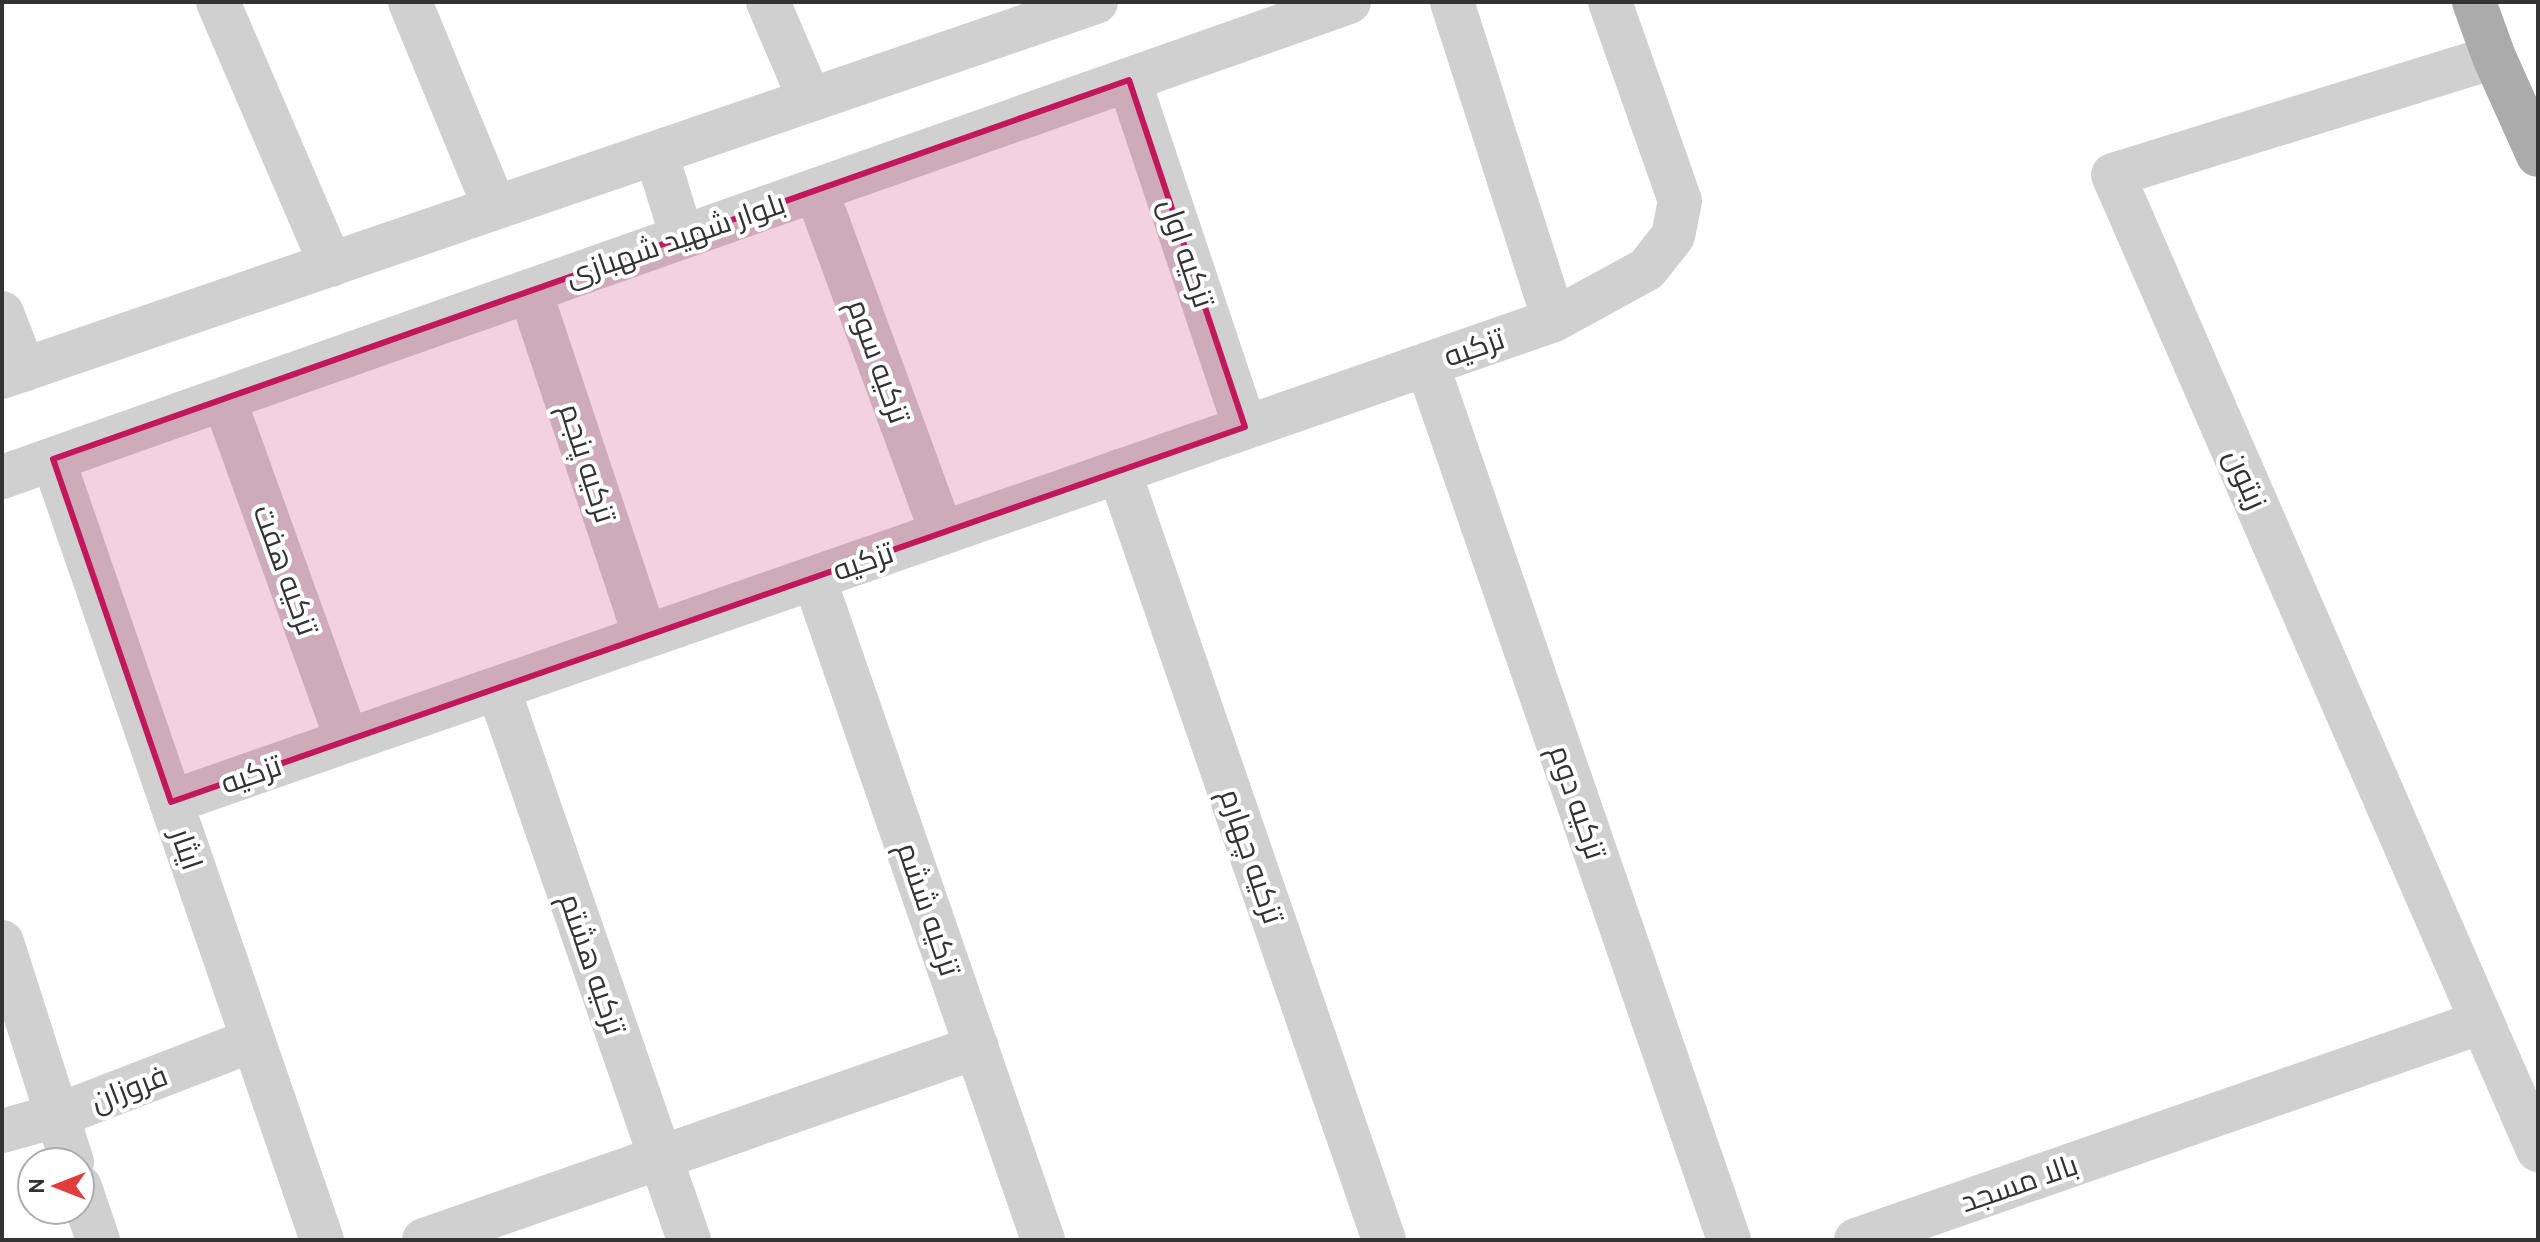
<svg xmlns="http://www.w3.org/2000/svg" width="2540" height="1242" font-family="Cabin,Cairo,sans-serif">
	<rect width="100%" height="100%" fill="#fff"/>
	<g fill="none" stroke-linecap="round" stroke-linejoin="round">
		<path stroke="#d0d0d0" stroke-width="44" d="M218 2 331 265
			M410 2 495 208
			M768 2 810 100
			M1452 2 1554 320
			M2494 57 2113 175 2538 1150
			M1129 80 1245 427
			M656 153 682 237
			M816 190 942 533
			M530 291 645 636
			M2 313 24 370
			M1427 364 1729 1240
			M2 377 1096 2
			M224 399 347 740
			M53 459 322 1240
			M1119 471 1384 1240
			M2 477 1349 2
			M814 578 1043 1240
			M498 688 689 1240
			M171 802 1554 320 1647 269 1673 236 1680 201 1610 2
			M2 942 72 1162
			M2 1131 56 1116 253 1040
			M80 1187 98 1240
			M424 1240 977 1047
			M1856 1240 2482 1022"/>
		<path stroke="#ababab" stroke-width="44" d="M2474 2 2494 57 2538 155"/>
	</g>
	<path fill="#c2185b" fill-opacity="0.2" stroke="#c2185b" stroke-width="6" stroke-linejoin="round" d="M1129 80 1245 427 171 802 53 459Z"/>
	<g text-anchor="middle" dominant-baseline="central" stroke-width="8" stroke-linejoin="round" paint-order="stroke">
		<g font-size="30" fill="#333" stroke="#fff">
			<text transform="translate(675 239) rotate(-19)">بلوار شهید شهبازی</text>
			<text transform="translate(1187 253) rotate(71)">تزکیه اول</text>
			<text transform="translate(1474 347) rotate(-19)">تزکیه</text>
			<text transform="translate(879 361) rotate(70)">تزکیه سوم</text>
			<text transform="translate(588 463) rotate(72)">تزکیه پنجم</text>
			<text transform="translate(2246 479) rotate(66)">زیتون</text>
			<text transform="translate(863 561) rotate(-19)">تزکیه</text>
			<text transform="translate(286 570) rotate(70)">تزکیه هفت</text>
			<text transform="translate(251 774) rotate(-19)">تزکیه</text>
			<text transform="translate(1578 802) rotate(71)">تزکیه دوم</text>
			<text transform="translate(187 849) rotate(71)">ایثار</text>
			<text transform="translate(1252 856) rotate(71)">تزکیه چهارم</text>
			<text transform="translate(929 909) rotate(71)">تزکیه ششم</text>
			<text transform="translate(593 964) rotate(71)">تزکیه هشتم</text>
			<text transform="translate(129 1088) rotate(-21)">فروزان</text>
			<text transform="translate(2019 1183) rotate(-19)">بالا مسجد</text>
		</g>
	</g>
	<rect width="2540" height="1242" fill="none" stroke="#333333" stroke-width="8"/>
	<g transform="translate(56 1186) rotate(270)"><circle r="38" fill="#ffffff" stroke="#adadad" stroke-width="2"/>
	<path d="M0-6L14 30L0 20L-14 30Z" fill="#e23d3d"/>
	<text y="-12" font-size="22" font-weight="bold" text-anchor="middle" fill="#333333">N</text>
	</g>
</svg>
